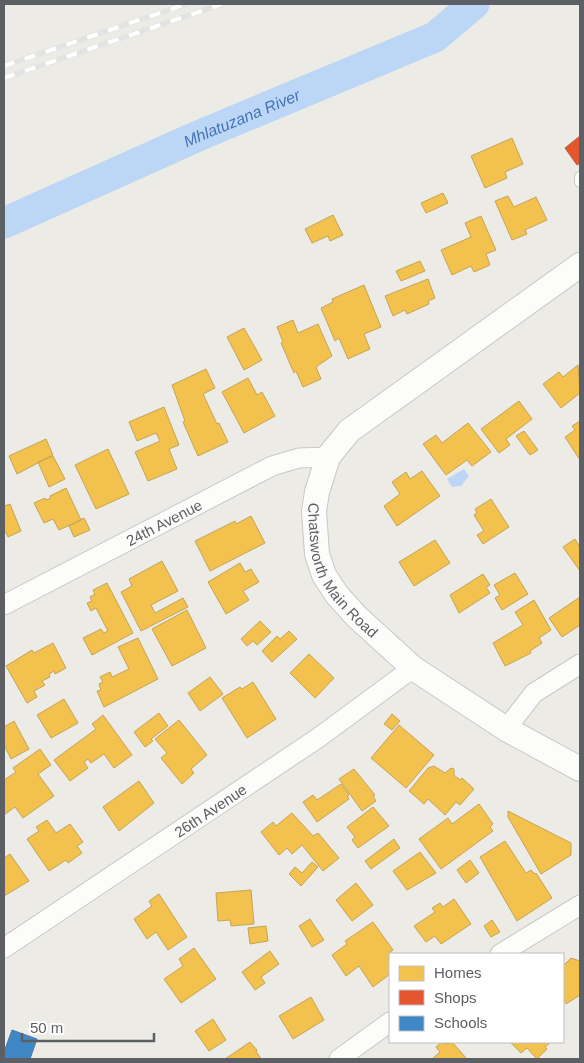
<svg xmlns="http://www.w3.org/2000/svg" width="584" height="1063" font-family="Helvetica,sans-serif">
	<rect width="100%" height="100%" fill="#ecebe6"/>
	<path fill="#bbd7f5" d="M464 469 469 476 461 486 452 487 447 479Z"/>
	<path fill="#f2c14e" stroke="#c5a455" d="M512 138 523 164 505 172 507 178 485 188 471 156Z
		M443 193 448 203 426 213 421 203Z
		M508 196 514 207 536 197 547 220 525 230 527 234 512 240 495 201Z
		M333 215 343 235 330 241 328 236 312 243 305 229Z
		M481 216 496 250 486 254 490 265 474 272 471 266 452 275 441 250 471 237 465 223Z
		M420 261 425 271 401 281 396 271Z
		M428 279 435 298 428 301 429 304 407 314 405 310 393 316 385 296Z
		M364 285 381 327 364 334 370 349 348 359 339 338 335 341 321 308 333 302 332 299Z
		M293 320 298 333 318 324 332 356 316 367 321 379 303 387 296 371 294 373 281 343 283 342 277 327Z
		M244 328 262 360 244 370 227 337Z
		M578 365 580 393 561 408 543 384 559 372 563 377Z
		M206 369 215 388 203 394 217 424 219 423 228 442 198 456 183 422 185 421 172 385Z
		M248 378 257 395 262 392 275 416 244 433 222 392Z
		M519 401 532 419 506 439 510 445 499 453 481 429Z
		M164 407 179 445 169 449 177 469 148 481 135 452 160 441 156 433 137 441 129 422Z
		M580 421V460L565 437 575 430 572 426Z
		M468 423 491 452 472 466 467 460 446 475 423 444 436 435 442 443Z
		M524 431 538 450 530 455 516 436Z
		M46 439 53 455 17 474 9 456Z
		M108 449 129 494 96 509 75 465Z
		M53 456 65 479 49 487 38 462Z
		M422 471 440 496 397 526 384 506 400 494 392 482 406 472 410 479Z
		M66 488 81 520 59 530 53 519 44 523 34 503 45 498 46 500 51 498 50 496Z
		M491 499 509 527 483 544 477 535 484 531 474 515 477 513 475 509Z
		M10 504 21 531 8 537 6 532 4 533V506Z
		M251 516 265 543 210 571 195 541 235 521 236 524Z
		M84 518 90 530 74 537 69 526Z
		M575 539 580 547V571L563 547Z
		M435 540 450 563 414 586 399 562Z
		M162 561 178 591 151 605 155 613 183 598 188 607 141 631 121 592 132 586 129 579Z
		M240 563 245 572 251 569 259 582 243 591 249 600 226 614 208 582Z
		M515 573 528 594 502 610 495 598 500 595 494 585Z
		M483 574 490 585 486 587 490 593 459 613 450 595Z
		M107 583 133 633 92 655 83 638 101 629 104 633 108 631 96 608 91 611 87 603 92 601 90 597 95 594 93 590Z
		M580 597V625L562 637 549 618Z
		M534 600 551 630 539 638 542 643 530 651 531 653 505 666 493 643 523 625 515 612Z
		M187 610 206 648 172 666 152 629Z
		M260 621 271 632 257 645 253 641 247 646 241 639Z
		M289 631 297 639 272 662 262 651 277 636 280 639Z
		M138 638 158 679 104 707 97 691 101 690 99 684 103 682 100 677 110 672 112 677 129 669 118 647Z
		M53 643 66 668 55 674 54 671 49 674 50 677 42 681 45 685 34 691 37 697 27 703 6 666 32 650 34 653Z
		M309 654 334 678 315 698 290 673Z
		M210 677 223 694 200 711 188 693Z
		M253 682 276 719 247 738 222 698 240 687 242 689Z
		M64 699 78 723 51 738 37 715Z
		M159 713 168 726 151 739 153 741 145 747 134 732Z
		M392 714 400 721 392 730 384 724Z
		M103 715 132 755 114 768 104 754 91 763 88 759 84 762 88 768 70 781 54 760 96 729 92 724Z
		M179 720 207 755 191 769 194 773 182 784 161 758 167 753 155 739Z
		M14 721 29 749 11 759 4 745V727Z
		M399 725 434 755 406 788 371 758Z
		M40 749 51 765 38 774 54 796 23 818 15 807 4 815V780L16 772 13 768Z
		M434 766 445 773 451 768 454 769V775L460 780 462 778 474 789 460 805 456 802 445 815 428 799 424 804 409 791 428 768Z
		M354 769 375 795 373 796 376 801 362 811 339 779Z
		M139 781 154 803 119 831 103 807Z
		M341 784 349 795 347 796 349 799 317 822 303 802 313 795 317 800Z
		M479 804 493 824 490 827 493 831 441 869 419 839 448 818 452 824Z
		M373 807 389 826 358 848 352 840 355 837 347 827Z
		M508 811 571 843V855L541 874 508 817Z
		M292 813 313 836 318 833 339 858 323 871 302 845 292 854 287 848 279 855 261 832 273 822 276 826Z
		M47 820 56 833 70 824 83 842 77 846 82 853 68 863 66 860 49 871 27 839 39 831 36 827Z
		M394 839 400 848 371 869 365 861Z
		M505 841 526 873 531 870 535 874 536 873 552 898 517 921 480 857Z
		M420 852 436 873 407 890 393 871Z
		M10 854 29 881 4 896V858Z
		M470 860 479 873 466 883 457 870Z
		M312 862 318 867 301 886 289 874 295 867 302 873Z
		M356 883 373 905 352 921 336 900Z
		M251 890 254 924 231 926 230 920 218 921 216 893Z
		M159 894 187 937 168 950 156 932 147 939 134 919 152 906 149 901Z
		M454 899 471 924 441 944 435 936 426 942 414 926 435 912 432 908 440 903 443 907Z
		M310 919 324 940 312 947 299 926Z
		M492 920 500 932 491 937 484 926Z
		M373 922 393 950 389 953 390 974 373 987 359 966 346 976 332 955 347 944 345 941Z
		M266 926 268 941 250 944 248 928Z
		M194 948 216 979 181 1003 164 979 183 966 179 959Z
		M270 951 279 964 261 977 265 983 255 990 242 972Z
		M571 958 580 961V995L566 1004 563 998V966Z
		M311 997 324 1020 293 1039 279 1016Z
		M213 1019 226 1040 209 1051 195 1031Z
		M250 1042 257 1050 256 1051 261 1059H225Z
		M442 1042 447 1044 452 1042 467 1059H432L440 1052 436 1047Z
		M510 1042H551L545 1047 547 1049 537 1059 527 1048 521 1053Z"/>
	<path fill="#e4572e" stroke="#bb593e" d="M580 136V163L577 165 565 148Z"/>
	<path fill="#3f88c5" stroke="#487ca8" d="M12 1030 37 1039 30 1059H4V1052Z"/>
	<g fill="none" stroke-linecap="round" stroke-linejoin="round">
		<path stroke="#bbd7f5" stroke-width="31" id="s1" d="M4 223 198 136 435 37 474 4"/>
		<defs>
			<path id="service" d="M580 177V182"/>
			<g id="minor">
				<path id="s2" d="M4 605 272 466 299 458 328 457"/>
				<path d="M506 729 534 693 580 664"/>
				<path id="s3" d="M4 948 318 738 413 668"/>
				<path d="M500 954 580 905"/>
				<path d="M339 1059 390 1022"/>
			</g>
			<g id="tertiary">
				<path id="s4" d="M580 265 349 431 328 457 317 492 314 511 317 554 324 575 337 595 357 617 413 668 506 729 580 769"/>
			</g>
		</defs>
		<use href="#service" stroke="#c8c8c7" stroke-width="12"/>
		<use href="#minor" stroke="#c8c8c7" stroke-width="21"/>
		<use href="#tertiary" stroke="#c8c8c7" stroke-width="26"/>
		<use href="#service" stroke="#fcfcfb" stroke-width="10"/>
		<use href="#minor" stroke="#fcfcfb" stroke-width="19"/>
		<use href="#tertiary" stroke="#fcfcfb" stroke-width="24"/>
		<defs>
			<path id="rail" d="M4 66 186 4
				M4 78 222 4"/>
		</defs>
		<use href="#rail" stroke="#e3e3e3" stroke-width="5.5"/>
		<use href="#rail" stroke="#fff" stroke-width="4" stroke-dasharray="11" stroke-linecap="butt"/>
	</g>
	<g text-anchor="middle" dominant-baseline="central" stroke-width="5" stroke-linejoin="round" paint-order="stroke">
		<g font-size="15" fill="#5c5f64" stroke="#fff">
			<text stroke="none"><textPath href="#s2" startOffset="180">24th Avenue</textPath></text>
			<text stroke="none"><textPath href="#s4" startOffset="442">Chatsworth Main Road</textPath></text>
			<text stroke="none"><textPath href="#s3" startOffset="248">26th Avenue</textPath></text>
		</g>
		<g font-size="16" font-style="italic" fill="#4672b7" stroke="#fff">
			<text stroke="none"><textPath href="#s1" startOffset="260">Mhlatuzana River</textPath></text>
		</g>
	</g>
	<rect width="584" height="1063" fill="none" stroke="#5c5f64" stroke-width="10"/>
	<rect x="389" y="953" width="175" height="90" fill="#ffffff" stroke="#bebfc1"/>
	<rect x="399" y="966" width="25" height="15" fill="#f2c14e" stroke="#bebfc1"/>
	<text x="434" y="978" font-size="15" fill="#5c5f64">Homes</text>
	<rect x="399" y="990" width="25" height="15" fill="#e4572e" stroke="#bebfc1"/>
	<text x="434" y="1003" font-size="15" fill="#5c5f64">Shops</text>
	<rect x="399" y="1016" width="25" height="15" fill="#3f88c5" stroke="#bebfc1"/>
	<text x="434" y="1028" font-size="15" fill="#5c5f64">Schools</text>
	<path d="M22 1033v8h132v-8" fill="none" stroke="#5c5f64" stroke-width="2.5"/>
	<text x="30" y="1033" font-size="15" fill="#5c5f64" stroke="#ffffff" stroke-width="4" paint-order="stroke">50 m</text>
</svg>
